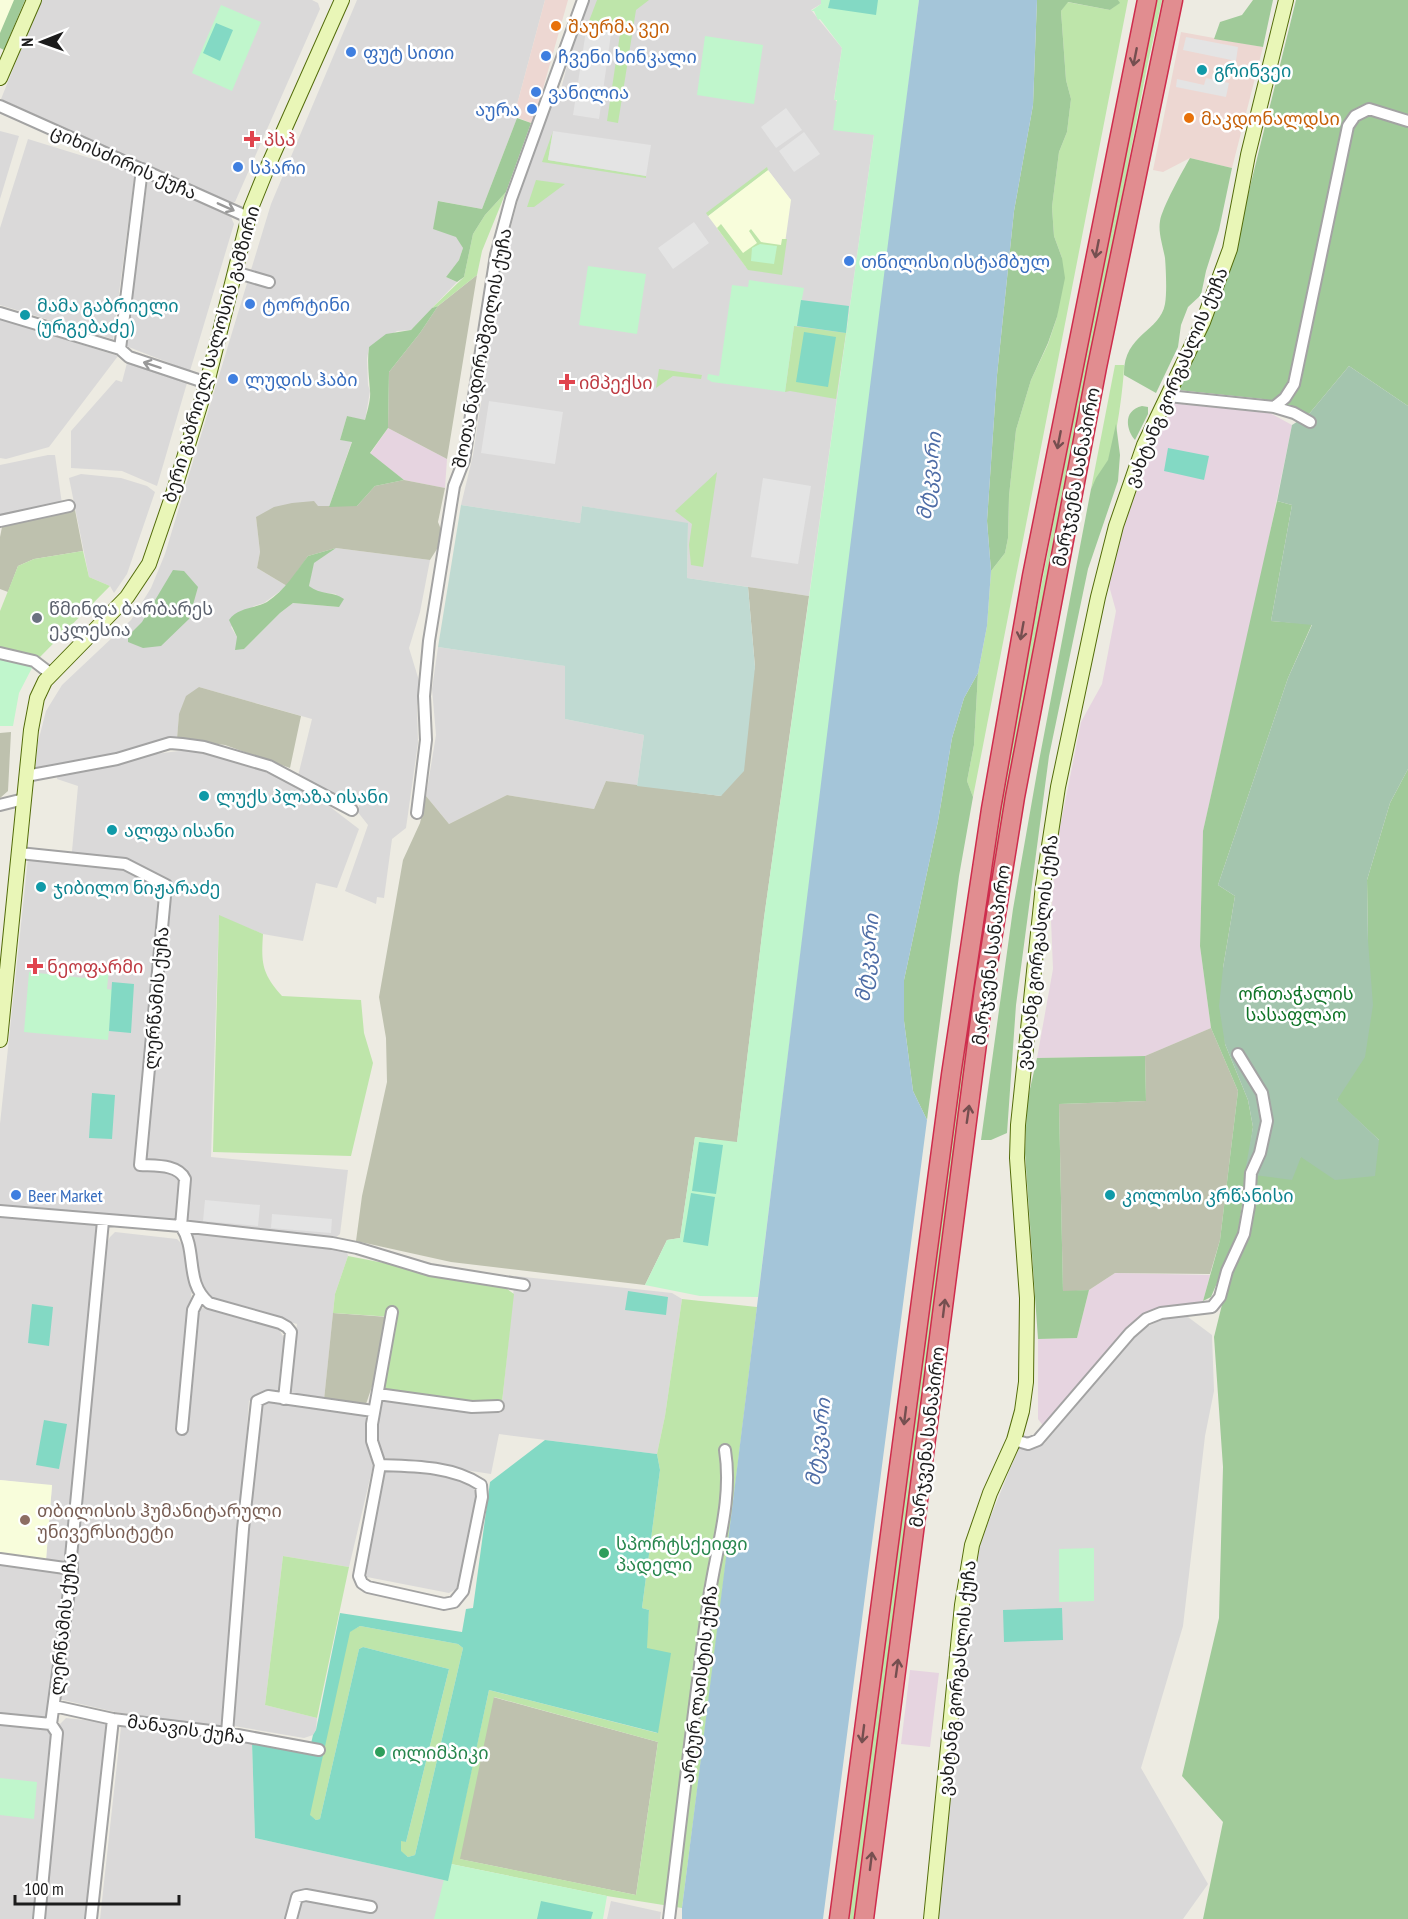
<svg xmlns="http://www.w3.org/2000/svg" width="1408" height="1919" font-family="'PT Sans Narrow','Noto Sans Georgian',sans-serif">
	<rect width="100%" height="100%" fill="#edebe2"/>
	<path fill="#dad9d9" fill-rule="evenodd" d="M41 0H312L318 3 320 9 235 202 231 203 1 99Z
		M357 0H545L514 116 517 118 482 209 439 201 463 248 459 260 446 277 457 282 411 330 397 331 369 347 367 359 368 385 370 391 365 421 347 416 340 440 352 441 329 507 318 506 256 517 260 552 257 568 287 586 264 603 254 606 231 627 244 649 280 613 293 603 339 607 336 594 316 592 309 586 313 563 336 548 430 560 420 612 409 648 420 684 417 706 418 743 406 828 392 839 384 898 377 897 376 904 345 891 368 825 357 811 360 804 353 799 341 800 298 776 312 719 199 687 179 715 177 739H162L117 754 35 771 38 742 46 711 62 685 131 620 151 588 165 554 271 204Z
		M586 0H821V4L811 10 842 48 834 99 874 135 809 596 687 578 688 524 582 506 580 523 461 505 473 455 503 257 518 200 553 98 559 97 569 58 567 57ZM768 170 791 200 708 216 739 192Z
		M0 131 19 136 0 199Z
		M28 139 135 172 113 339 0 305V228Z
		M148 178 231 217 234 224 190 371 126 346Z
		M0 319 118 356 49 447 6 459 0 458Z
		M127 363 185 379 187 383 157 486 122 471 71 468V431L116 380 122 382Z
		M48 455H55L62 504 0 515V465Z
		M81 474 121 478 147 486 155 492 127 574 114 593 110 586 89 577 69 478Z
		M438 647 566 666 565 719 644 735 637 786 606 781 594 809 507 795 449 824 426 796 436 735 432 689Z
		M187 750 246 764 308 790 359 829 337 888 316 883 303 941 263 934 219 916 211 1157 348 1170 340 1234 334 1239 0 1206V1124L28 858 71 862 78 786 57 779 58 774 155 754Z
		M0 1215 99 1226 69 1561 46 1560 52 1486 0 1480Z
		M115 1232 177 1239 183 1245 192 1289 185 1344 197 1310 203 1308 277 1326 284 1338 278 1389 276 1393 255 1396 249 1401 225 1728 115 1712 59 1699 106 1245 110 1237Z
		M193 1234 346 1248 348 1256 335 1294 324 1400 289 1396 297 1324 210 1300 199 1282Z
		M515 1276 672 1293 682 1299 665 1416 657 1454 499 1434 491 1474 380 1457 375 1436 380 1402 389 1398 501 1413Z
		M1180 1311 1212 1335 1214 1391 1205 1436 1183 1626 1141 1768 1208 1884 1183 1919H938L977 1550 1019 1447 1044 1444 1138 1331Z
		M264 1401 366 1414V1443L373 1466 349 1567 283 1556 265 1705 317 1718 316 1730 313 1735 304 1738 234 1726 246 1540 261 1403Z
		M387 1470 460 1478 474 1489 477 1498 460 1582 458 1588 449 1593 367 1577 364 1566 382 1473Z
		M0 1563 69 1572 49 1719 0 1714Z
		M66 1718 111 1723 90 1919H0V1725L53 1731Z
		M121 1727 252 1742 255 1838 448 1881 438 1919H100Z
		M611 1901 661 1912 660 1919H607Z"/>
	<path fill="#edd7d2" d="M545 0H568L535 117 531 123 514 116Z
		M1181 32 1263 47 1232 168 1190 158 1163 172 1153 170Z"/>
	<path fill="#e6d4e0" d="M1174 403 1270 413 1292 425 1262 572 1203 831 1200 946 1211 1028 1145 1056 1037 1058 1053 969 1051 920 1056 847 1081 722 1102 684 1116 611 1108 582 1119 533 1145 466Z
		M388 428 447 459 445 488 404 480 370 454Z
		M1115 1273 1210 1275 1203 1301 1149 1312 1123 1334 1044 1427 1038 1419V1339L1077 1338 1089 1290Z
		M910 1670 939 1673 930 1747 901 1744Z"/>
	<path fill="#f8fddb" d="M0 0H18L0 46Z
		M768 170 791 200 781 272 746 267 708 216Z
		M0 1480 52 1485 46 1560 0 1555Z"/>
	<path fill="#bec1ae" d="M477 275 447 459 388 428 389 372 420 333 438 306Z
		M404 480 445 488 438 522 442 532V541L430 560 336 548 308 556 287 586 257 568 260 552 256 517 274 507 292 503 314 501 318 506H357L375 486Z
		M75 510 83 551 34 559 18 566 8 592 0 589V537L2 527Z
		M748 587 809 596 764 918 737 1143 695 1137 680 1238 667 1240 645 1285 451 1262 356 1241 362 1196 387 1082 386 1038 379 997 403 860 420 823 426 796 449 824 507 795 594 809 606 781 721 796 755 667Z
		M199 687 301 716 290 768 225 745 177 739 179 714 186 696Z
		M11 732 8 791 0 798V733Z
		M1211 1028 1238 1091 1220 1240 1210 1274 1115 1273 1089 1290 1063 1292 1059 1104 1146 1101 1145 1056Z
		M333 1313 388 1317 382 1357 366 1404 324 1400Z
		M493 1697 658 1742 636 1895 459 1859Z"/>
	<path fill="#bee5aa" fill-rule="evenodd" d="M597 0H649L636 10 618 123 607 121 620 34 586 29Z
		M1118 0H1128L973 797 967 781 974 745 978 673 987 626 991 571 1005 553 1008 538 1009 496 1016 430 1031 380 1048 344 1057 317 1062 258 1054 236 1052 207 1059 152 1067 132 1071 99 1066 80 1061 11 1067 2 1110 10 1119 3Z
		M1157 0H1162L1147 67 1004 806 964 1069 855 1919H849L957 1069 999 805 1141 68Z
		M553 131 548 160 646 176V178L542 162Z
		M767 167 768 170 708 216 706 213Z
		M536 180 565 184 534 207H527Z
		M506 192 482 251 477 275 438 306 432 308 464 277 473 234 485 215Z
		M721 224 743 253 757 243 749 231 751 229 761 242 781 245 782 239H787L782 275 748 270 717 228Z
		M794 326 846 333 836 399 790 391 785 392Z
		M1115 365H1124C1124 383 1116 445 1108 461 1103 471 1096 478 1091 489Z
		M659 369 702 375 701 379 673 376 656 388Z
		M717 472 703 567 691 565 689 545 692 524 675 511Z
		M83 551 89 577 110 586 40 657 0 647V611L18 566 34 559Z
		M219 915 263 934C261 964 262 973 282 996L361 1000 364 1033 373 1063 351 1156 213 1152Z
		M348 1256 503 1286 514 1294 502 1402 456 1401 382 1390 393 1317 333 1313 335 1294Z
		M682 1299 757 1307 714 1659 682 1908 607 1896 451 1864 489 1690 657 1733 646 1648 649 1610 642 1608 660 1470 657 1454 665 1416ZM494 1697 658 1742 636 1895 460 1859Z
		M283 1556 349 1567 317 1718 265 1705Z
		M360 1626 458 1644 463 1648 415 1855 408 1857 400 1851 401 1840 406 1842 449 1669 363 1647 359 1649 320 1819 316 1820 309 1815 349 1632Z"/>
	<path fill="#a0ca99" d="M14 0H25L4 50 0 48V33Z
		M1037 0H1118L1120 3 1110 10 1068 2 1061 11 1066 80 1071 99 1067 132 1059 152 1052 207 1054 236 1062 258 1065 278 1057 317 1048 343 1031 380 1016 430 1009 496 1008 538 1005 553 991 571 987 521 997 375 1014 211 1033 105Z
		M1253 0H1273L1263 47 1214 39 1220 22 1242 15Z
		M1296 0H1408V406L1349 366 1309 414 1263 399 1178 390 1233 256Z
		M517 118 531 123 506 192 485 215 473 234 464 277 457 282 446 277 459 260 463 248 456 237 433 229 438 201 482 209Z
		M1190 158 1232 168 1219 230 1206 271 1201 295 1188 307 1181 325 1178 347 1156 393 1124 375C1123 334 1160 332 1165 304 1167 293 1166 270 1165 258 1163 246 1158 233 1160 221 1162 208 1183 170 1190 158Z
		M438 306 420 333 389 372 388 428 370 453 404 480 375 486 357 506 329 507 352 442 340 440 347 416 365 420C367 412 371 400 370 391 369 376 367 362 369 347L386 334 411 330 432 308Z
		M1142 406 1148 407V414L1135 440C1125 428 1124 410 1142 406Z
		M1116 424 1120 455 1118 481 1088 569 1049 756 1016 1005 1007 1133 991 1140H981L1013 909 1039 761 1091 489 1096 478 1108 460Z
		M1277 501 1292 505 1271 621 1312 624 1288 678 1218 885 1235 896 1223 968 1225 1044 1248 1100 1253 1127 1238 1234 1211 1297 1203 1301 1220 1240 1238 1091 1211 1028 1200 946 1203 831Z
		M336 548 314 563 309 586C320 595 333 591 344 599L339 607 293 603 280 613 244 649 235 650 237 637 229 620C238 607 254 609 267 602 285 590 295 573 308 556Z
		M173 570 184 571 198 587 189 619 161 646 143 648 128 642V636L142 622Z
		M978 673 974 745 967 781 973 797 959 876 927 1120 913 1091 904 1021V980L938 821 952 738 964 698Z
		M1408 769V1919H1203L1223 1822 1182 1776 1219 1618 1223 1467 1214 1337 1254 1175 1301 1157 1379 1140 1337 1101 1368 941 1367 880 1390 803Z
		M1145 1056 1146 1101 1059 1104 1063 1291 1089 1290 1077 1338 1038 1339 1025 1153 1027 1102 1037 1058Z"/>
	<path fill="#c0dad2" d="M461 505 580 523 582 506 688 523 687 578 748 587 755 667 744 771 721 796 637 786 644 735 565 719V666L438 647Z"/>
	<path fill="#a4c5ae" d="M1349 366 1408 406V769L1390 803 1367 880 1368 941 1373 1005 1365 1057 1337 1100 1379 1140 1375 1176 1335 1180 1301 1157 1292 1180 1254 1175 1246 1166 1253 1127 1248 1100 1225 1044 1219 1006 1223 968 1235 896 1218 885 1288 678 1312 625 1271 621 1292 505 1277 501 1292 425 1309 414Z"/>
	<path fill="#c0f6cc" d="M821 0H919L758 1297 700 1296 645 1285 667 1240 680 1238 695 1137 737 1142 764 918 874 135 833 130 837 100H834L842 48 820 19 818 20 814 11H811L821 4Z
		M221 5 261 22 232 91 192 73Z
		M705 36 763 45 754 104 697 95Z
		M760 244 777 246 774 264 751 261 752 248Z
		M588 266 646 274 637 334 579 325Z
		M749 280 804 288 797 326H794L785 392 712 382 707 379 708 374 719 376 732 285 748 287Z
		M0 658 33 666 19 693 13 726H0Z
		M98 967 109 968 107 989 113 990 108 1040 24 1032 29 972 84 978Z
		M1094 1548V1601L1059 1602V1549Z
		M0 1778 37 1782 34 1819 0 1815Z
		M451 1864 607 1896 603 1919H434L445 1875Z"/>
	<path fill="#83d9c4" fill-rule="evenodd" d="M830 0H878L876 15 828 8Z
		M216 23 233 30 220 61 203 53Z
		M801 300 849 306 846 333 797 326Z
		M804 332 836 337 828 387 796 382Z
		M1168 448 1209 456 1204 480 1164 471Z
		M112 982 134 984 131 1033 109 1031Z
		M92 1093 115 1095 112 1139 89 1138Z
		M699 1142 723 1145 716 1194 692 1191Z
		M691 1193 715 1197 708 1246 683 1242Z
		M628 1291 668 1297 666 1315 625 1310Z
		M32 1304 53 1307 49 1346 28 1343Z
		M44 1420 67 1424 59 1469 36 1465Z
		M545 1440 657 1454 660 1470 642 1608 649 1610 647 1648 671 1653 658 1733 489 1690 448 1881 255 1838 252 1742 309 1752 313 1735 316 1730 340 1613 462 1632 466 1609 473 1608 490 1482ZM360 1626 458 1644 463 1648 415 1855 408 1857 401 1851V1841L406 1842 449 1669 363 1647 359 1649 320 1819 316 1820 310 1815 350 1632Z
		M1062 1608 1063 1640 1004 1642 1003 1610Z
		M541 1901 593 1912 591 1919H537Z"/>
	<path fill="#e4e4e4" d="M586 31 611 34 599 119 573 115Z
		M1186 37 1238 47 1236 61 1183 50Z
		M1206 78 1229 83 1226 97 1176 87 1177 79 1204 85Z
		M786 108 802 130 776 148 761 127Z
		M553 131 651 145 646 176 548 160Z
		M804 132 820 154 794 172 779 151Z
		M694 222 709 243 673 269 658 248Z
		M489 401 563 412 555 464 481 453Z
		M763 478 811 486 798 564 751 557Z
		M205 1200 260 1205 258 1226 203 1221Z
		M272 1214 332 1219 331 1233 271 1228Z"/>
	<path fill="#a4c5d9" d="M919 0H1037L1033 105 1014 211 997 375 987 521 991 571 987 626 978 673 964 698 952 738 938 821 904 980V1021L913 1091 927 1120 823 1919H682V1908C763 1272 837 636 919 0Z"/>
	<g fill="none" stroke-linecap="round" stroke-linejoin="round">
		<defs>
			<path id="street" d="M0 106 248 217
				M235 272 269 282
				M0 313 120 349 129 357 207 383
				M120 349 142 169
				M1168 396 1274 407 1285 398 1294 384 1348 126 1355 116 1369 109 1408 121
				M1274 407 1294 413 1310 422
				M0 521 69 506
				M0 653 34 661 51 674
				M26 776 117 759 170 743 182 744 204 747 269 766 352 810
				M0 805 24 799
				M417 813 426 740 424 696 429 641 454 486 464 460 496 255 511 199 583 0
				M19 853 125 864 166 885 140 1165C155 1166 178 1164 185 1179L181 1226 332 1243 357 1248 430 1270 524 1285
				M0 1211 181 1226C198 1251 184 1282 209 1303L280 1323 287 1327 291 1332 284 1399
				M378 1394 472 1407 498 1406
				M182 1429 193 1310 200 1296
				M1014 1440 1028 1444 1038 1440 1130 1333 1146 1319 1161 1313 1212 1307 1220 1297 1227 1271 1244 1234 1249 1206 1251 1173 1260 1153 1267 1121 1262 1093 1238 1054
				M380 1465C413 1466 453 1466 481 1485L482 1497 463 1591 454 1602 444 1604 368 1587 362 1583 359 1576 380 1465 372 1441V1424L392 1312
				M0 1559 72 1569
				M54 1706 113 1719 227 1733 319 1750
				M0 1719 51 1724
				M227 1733 243 1529 257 1401 268 1396 373 1411
				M39 1919 57 1733 51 1724 72 1569 71 1557 103 1221
				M91 1919 113 1719
				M291 1919 297 1897 306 1895 371 1907
				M669 1919C682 1812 694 1705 709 1598 716 1549 733 1500 725 1450"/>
			<path id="secondary" d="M0 78 34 0
				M0 1040 31 730 37 698 45 681 127 597 149 564 172 497 207 383 251 208 268 166 342 0
				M931 1919 962 1605 972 1545 990 1493 1014 1440 1022 1411 1026 1382 1027 1298 1017 1158 1018 1125 1043 885 1058 787 1098 597 1116 526 1144 445 1203 322 1230 249 1248 155 1286 0"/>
			<path id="highway" d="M839 1919 951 1075 991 809 1032 576 1147 0
				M864 1919 984 989 1015 797 1097 367 1173 0"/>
		</defs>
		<use href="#street" stroke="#a3a3a3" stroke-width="14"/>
		<use href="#secondary" stroke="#536c0a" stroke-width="16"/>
		<use href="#highway" stroke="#ce2c4c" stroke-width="21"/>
		<use href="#street" stroke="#fff" stroke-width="10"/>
		<use href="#secondary" stroke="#e9f6b7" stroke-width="14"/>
		<use href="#highway" stroke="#e18d90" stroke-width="18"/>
	</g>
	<defs><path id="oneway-shaft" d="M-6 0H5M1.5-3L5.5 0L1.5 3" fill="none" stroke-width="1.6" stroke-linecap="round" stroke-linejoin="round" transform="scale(1.5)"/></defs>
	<g stroke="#754f50">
		<use href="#oneway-shaft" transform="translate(1135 57) rotate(101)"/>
		<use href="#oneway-shaft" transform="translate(1097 249) rotate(101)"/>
		<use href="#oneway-shaft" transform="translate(1059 440) rotate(101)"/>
		<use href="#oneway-shaft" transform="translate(1022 631) rotate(100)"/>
		<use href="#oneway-shaft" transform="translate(968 1114) rotate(-82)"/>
		<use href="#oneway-shaft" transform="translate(944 1308) rotate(-83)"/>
		<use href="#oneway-shaft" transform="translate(905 1416) rotate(97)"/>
		<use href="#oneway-shaft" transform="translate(897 1668) rotate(-82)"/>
		<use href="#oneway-shaft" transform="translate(863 1734) rotate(97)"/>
		<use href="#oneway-shaft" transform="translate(871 1861) rotate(-83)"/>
	</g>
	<g stroke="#999">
		<use href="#oneway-shaft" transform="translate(226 207) rotate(24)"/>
		<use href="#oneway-shaft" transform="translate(152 365) rotate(-162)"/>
	</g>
	<g fill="#e8710a" stroke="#fff" stroke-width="2">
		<circle cx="556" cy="26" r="6"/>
		<circle cx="1189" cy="118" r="6"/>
	</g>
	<g fill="#3f7fe0" stroke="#fff" stroke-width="2">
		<circle cx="351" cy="52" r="6"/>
		<circle cx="546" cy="56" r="6"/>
		<circle cx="536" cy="92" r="6"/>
		<circle cx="532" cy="109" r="6"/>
		<circle cx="238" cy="167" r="6"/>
		<circle cx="849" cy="261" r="6"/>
		<circle cx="250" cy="304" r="6"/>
		<circle cx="233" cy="379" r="6"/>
		<circle cx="16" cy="1195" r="6"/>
	</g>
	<g fill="#0f9aa8" stroke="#fff" stroke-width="2">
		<circle cx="1202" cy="70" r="6"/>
		<circle cx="25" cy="315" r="6"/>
		<circle cx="204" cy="796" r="6"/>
		<circle cx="112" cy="830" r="6"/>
		<circle cx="41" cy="887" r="6"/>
		<circle cx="1110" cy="1195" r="6"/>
	</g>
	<g fill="#e0444e" stroke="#fff" stroke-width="2">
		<path d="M249 130h6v6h6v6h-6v6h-6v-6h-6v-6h6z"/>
		<path d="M564 373h6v6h6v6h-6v6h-6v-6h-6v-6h6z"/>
		<path d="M32 957h6v6h6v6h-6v6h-6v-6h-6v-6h6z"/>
	</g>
	<circle fill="#6b7280" stroke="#fff" stroke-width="2" cx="37" cy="618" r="6"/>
	<circle fill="#8d6e63" stroke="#fff" stroke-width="2" cx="25" cy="1520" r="6"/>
	<g fill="#2e9e5b" stroke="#fff" stroke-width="2">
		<circle cx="604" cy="1553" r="6"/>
		<circle cx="380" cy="1752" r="6"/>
	</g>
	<g text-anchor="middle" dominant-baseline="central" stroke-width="5" stroke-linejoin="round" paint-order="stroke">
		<g font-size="18" fill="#c56008" stroke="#fff" text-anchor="start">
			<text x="568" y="26">შაურმა ვეი</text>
			<text x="1201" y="118">მაკდონალდსი</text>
		</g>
		<g font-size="18" fill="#366cbe" stroke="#fff" text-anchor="start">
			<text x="363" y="52">ფუტ სითი</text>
			<text x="558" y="56">ჩვენი ხინკალი</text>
			<text x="548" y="92">ვანილია</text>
			<text x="520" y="109" text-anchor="end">აურა</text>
			<text x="250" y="167">სპარი</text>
			<text x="861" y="261">თნილისი ისტამბულ</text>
			<text x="262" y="304">ტორტინი</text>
			<text x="245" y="379">ლუდის ჰაბი</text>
			<text x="28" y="1195">Beer Market</text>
		</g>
		<g font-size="18" fill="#0d838f" stroke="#fff" text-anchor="start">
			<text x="1214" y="70">გრინვეი</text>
			<text x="37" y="305">მამა გაბრიელი<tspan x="37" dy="21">(ურგებაძე)</tspan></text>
			<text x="216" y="796">ლუქს პლაზა ისანი</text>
			<text x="124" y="830">ალფა ისანი</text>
			<text x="53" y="887">ჯიბილო ნიჟარაძე</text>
			<text x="1122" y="1195">კოლოსი კრწანისი</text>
		</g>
		<g font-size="18" fill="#be3a42" stroke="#fff" text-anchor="start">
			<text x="264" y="139">პსპ</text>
			<text x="579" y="382">იმპექსი</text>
			<text x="47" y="966">ნეოფარმი</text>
		</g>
		<g font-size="18" fill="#1c1c1c" stroke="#fff">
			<text transform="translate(124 162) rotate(24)">ციხისძირის ქუჩა</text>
			<text transform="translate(482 348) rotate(-79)">შოთა ნადირაშვილის ქუჩა</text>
			<text transform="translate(211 354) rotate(-74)">ბერი გაბრიელ სალოსის გამზირი</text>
			<text transform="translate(1176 377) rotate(-67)">ვახტანგ გორგასლის ქუჩა</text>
			<text transform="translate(1076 477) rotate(-79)">მარჯვენა სანაპირო</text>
			<text transform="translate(1037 952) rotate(-83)">ვახტანგ გორგასლის ქუჩა</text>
			<text transform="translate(991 955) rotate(-82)">მარჯვენა სანაპირო</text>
			<text transform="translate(156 998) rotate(-85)">ლერწამის ქუჩა</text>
			<text transform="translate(927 1437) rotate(-83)">მარჯვენა სანაპირო</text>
			<text transform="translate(63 1624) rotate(-84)">ლერწამის ქუჩა</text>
			<text transform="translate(957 1678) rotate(-84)">ვახტანგ გორგასლის ქუჩა</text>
			<text transform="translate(699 1684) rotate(-83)">არტურ ლაისტის ქუჩა</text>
			<text transform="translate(186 1729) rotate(8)">მანავის ქუჩა</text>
		</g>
		<g font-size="18" fill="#5b616d" stroke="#fff" text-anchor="start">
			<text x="49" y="608">წმინდა ბარბარეს<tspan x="49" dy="21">ეკლესია</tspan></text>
		</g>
		<g font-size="18" fill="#107427" stroke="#fff">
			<text x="1296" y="993">ორთაჭალის<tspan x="1296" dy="21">სასაფლაო</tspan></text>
		</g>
		<g font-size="18" fill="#785e54" stroke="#fff" text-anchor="start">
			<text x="37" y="1510">თბილისის ჰუმანიტარული<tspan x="37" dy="21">უნივერსიტეტი</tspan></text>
		</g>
		<g font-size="18" fill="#27864d" stroke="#fff" text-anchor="start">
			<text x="616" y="1543">სპორტსქეიფი<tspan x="616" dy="21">პადელი</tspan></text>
			<text x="392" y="1752">ოლიმპიკი</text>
		</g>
		<g font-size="20" font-style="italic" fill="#4e6da6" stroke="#fff">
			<text transform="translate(929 476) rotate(-83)">მტკვარი</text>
			<text transform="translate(867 958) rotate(-84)">მტკვარი</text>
			<text transform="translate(818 1442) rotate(-83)">მტკვარი</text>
		</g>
	</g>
	<g transform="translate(42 42) rotate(269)" stroke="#ffffff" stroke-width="4.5" paint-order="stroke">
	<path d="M0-4.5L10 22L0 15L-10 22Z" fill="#1c1c1c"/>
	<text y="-9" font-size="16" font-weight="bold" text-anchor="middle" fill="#1c1c1c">N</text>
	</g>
	<path d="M15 1895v9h164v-9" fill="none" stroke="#1c1c1c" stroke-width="3"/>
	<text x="24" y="1895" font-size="18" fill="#1c1c1c" stroke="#ffffff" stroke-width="4.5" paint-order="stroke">100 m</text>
</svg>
